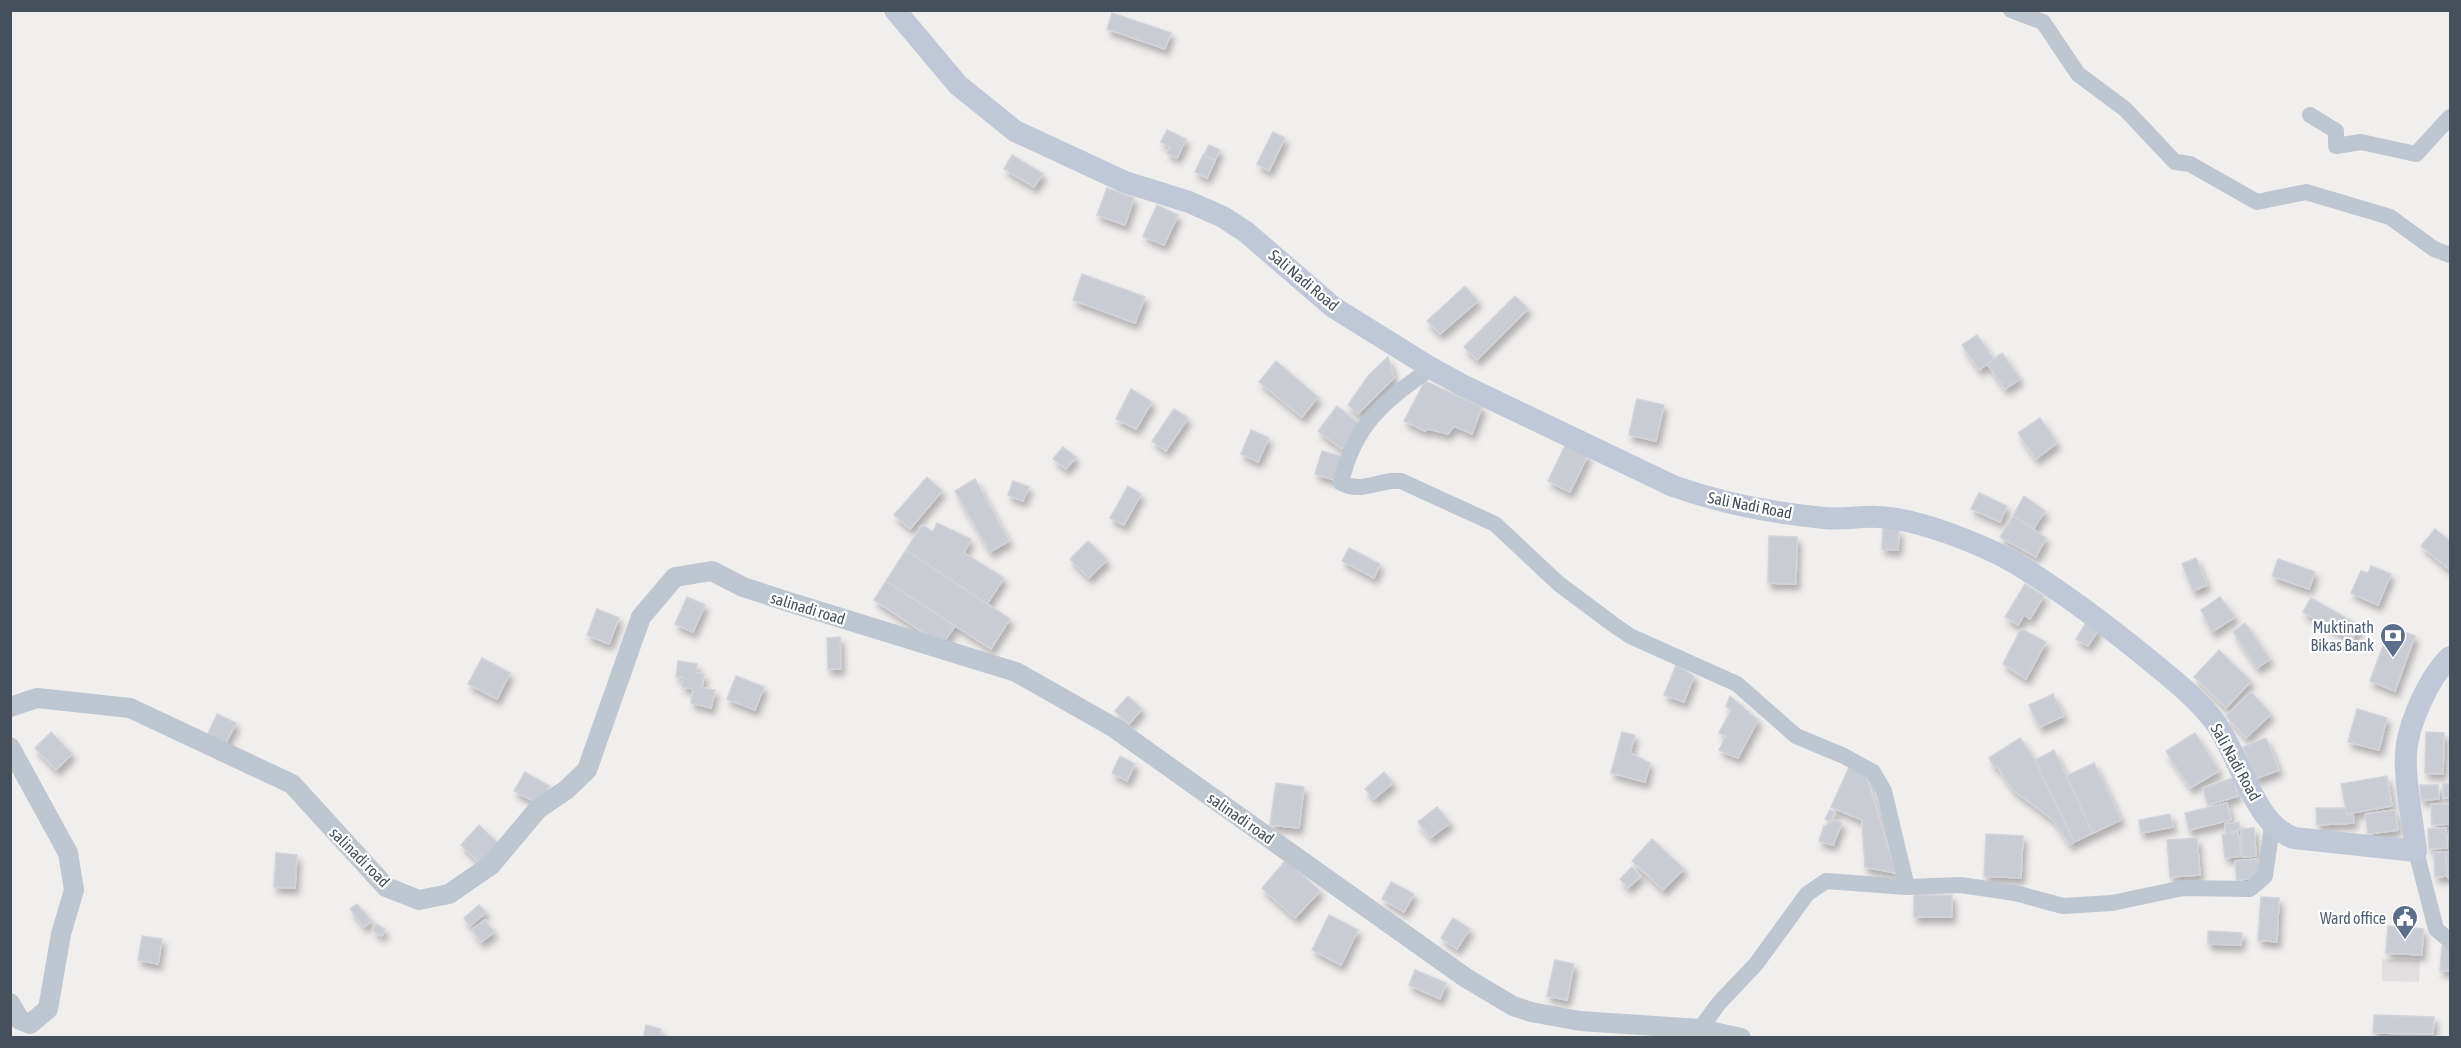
<svg xmlns="http://www.w3.org/2000/svg" width="2461" height="1048" font-family="'Asap Condensed',sans-serif">
	<defs>
		<filter id="shadow"><feDropShadow dx="3.5" dy="6" stdDeviation="3" flood-color="#0004"/></filter>
	</defs>
	<rect width="100%" height="100%" fill="#f1eeee"/>
	<path fill="#e2dfe0" d="M2382 959 2420 960 2419 982 2382 981Z"/>
	<path fill="#caccd4" stroke="#d2d3da" stroke-width="1.5" filter="url(#shadow)" d="M1112 13 1171 33 1165 49 1107 29Z
		M1167 130 1186 139 1177 158 1167 153 1170 147 1161 142Z
		M1273 132 1285 138 1269 171 1257 164Z
		M1209 145 1220 150 1215 160 1204 155Z
		M1012 155 1043 174 1034 187 1004 169Z
		M1203 155 1215 161 1207 178 1195 172Z
		M1107 188 1134 198 1125 225 1097 215Z
		M1157 205 1178 215 1164 245 1143 236Z
		M1082 274 1145 297 1135 323 1073 300Z
		M1465 286 1478 301 1440 334 1427 321Z
		M1515 296 1528 309 1477 360 1464 347Z
		M1977 335 1994 359 1979 370 1962 345Z
		M2002 353 2020 379 2005 389 1987 364Z
		M1388 357 1394 378 1358 414 1348 405 1368 376Z
		M1276 361 1318 397 1302 417 1259 382Z
		M1425 381 1482 407 1472 434 1454 426 1448 434 1428 429 1425 431 1404 421Z
		M1131 389 1152 402 1136 429 1116 419Z
		M1637 399 1664 405 1656 441 1629 435Z
		M1337 406 1361 425 1342 449 1318 431Z
		M1174 409 1188 418 1166 451 1152 441Z
		M2040 418 2057 443 2036 459 2018 433Z
		M1251 430 1269 438 1258 462 1241 454Z
		M1566 444 1588 455 1570 492 1548 481Z
		M1063 447 1076 457 1066 469 1053 459Z
		M1322 451 1342 457 1335 480 1315 474Z
		M927 477 942 491 910 529 894 515Z
		M975 479 1009 541 990 552 955 491Z
		M1013 481 1029 487 1023 501 1008 495Z
		M1128 486 1141 494 1124 525 1110 518Z
		M1979 493 2007 506 2000 522 1971 509Z
		M2024 496 2045 511 2034 528 2013 516Z
		M2013 516 2046 538 2036 557 2000 537Z
		M937 523 971 539 964 553 1004 578 987 604 906 550 922 525 933 532Z
		M1883 528 1899 530 1898 550 1882 549Z
		M2435 529 2450 541V570L2421 546Z
		M1769 536 1797 537 1796 584 1768 583Z
		M1088 541 1107 560 1089 578 1070 559Z
		M1349 548 1380 564 1374 578 1342 561Z
		M906 550 1010 619 991 649 886 581Z
		M2196 558 2207 585 2193 591 2182 564Z
		M2278 559 2315 572 2309 589 2272 576Z
		M2371 566 2391 574 2378 605 2351 593 2361 571 2368 573Z
		M886 581 955 626 942 645 874 600Z
		M2025 584 2044 596 2030 619 2024 615 2018 625 2005 617Z
		M687 597 705 605 693 632 675 624Z
		M2220 597 2235 617 2212 632 2201 610Z
		M2311 598 2360 626 2352 640 2303 612Z
		M597 609 619 618 609 644 587 635Z
		M2087 621 2099 629 2088 646 2076 639Z
		M2245 623 2270 659 2257 668 2233 632Z
		M2390 627 2415 636 2395 691 2370 681Z
		M2021 629 2046 642 2026 679 2003 664Z
		M840 637 841 669H828L827 638Z
		M2219 650 2251 681 2226 708 2194 677Z
		M482 658 510 673 497 699 468 684Z
		M678 661 697 664 696 673 704 674 702 688 715 690 711 708 691 703 693 689 682 687 683 677H676Z
		M1676 665 1694 676 1684 702 1664 695Z
		M736 676 764 687 755 710 727 699Z
		M2251 692 2271 714 2246 738 2226 716Z
		M2053 694 2064 716 2040 727 2029 705Z
		M1128 696 1142 709 1129 724 1115 711Z
		M1730 696 1758 720 1738 758 1719 750 1726 736 1719 733 1731 710 1726 706Z
		M2357 709 2387 718 2379 750 2348 742Z
		M217 714 236 723 225 745 207 736Z
		M51 732 72 754 56 770 35 748Z
		M1622 732 1635 735 1630 753 1650 763 1645 782 1611 773Z
		M2426 732 2444 733 2443 774 2425 773Z
		M2195 733 2219 771 2190 788 2166 751Z
		M2020 738 2035 760 2074 842 2070 845 2053 820 2013 790 1997 766 1995 768 1989 758Z
		M2266 738 2279 770 2255 779 2243 747Z
		M2054 750 2093 833 2074 842 2035 760Z
		M1120 756 1135 764 1127 781 1112 773Z
		M1851 763 1867 778 1896 873 1865 867 1862 820 1831 807Z
		M2094 763 2121 820 2093 833 2066 776Z
		M525 772 549 786 539 804 514 791Z
		M1384 772 1393 783 1374 799 1365 789Z
		M2387 776 2392 806 2347 814 2341 784Z
		M2233 778 2238 796 2208 805 2203 788Z
		M1276 783 1304 787 1299 828 1270 825Z
		M2443 784H2450V797L2443 798Z
		M2420 785H2438L2439 799 2421 800Z
		M2227 803 2231 820 2189 830 2185 813Z
		M2431 804H2450V824L2432 825Z
		M1437 807 1450 823 1430 838 1418 822Z
		M2316 808H2345L2347 815 2353 814 2354 823 2317 825Z
		M1830 810 1835 812 1830 822 1825 819Z
		M2395 810 2398 830 2368 834 2365 814Z
		M2170 814 2173 827 2141 833 2139 820Z
		M1835 820 1842 823 1833 845 1819 841 1824 826Z
		M2239 822 2240 830 2226 833 2225 824Z
		M479 825 500 845 482 865 461 845Z
		M2254 828 2256 856 2242 857 2241 829Z
		M2446 828 2447 848 2429 849 2428 829Z
		M2238 832 2241 856 2225 858 2222 835Z
		M1986 834 2023 836 2021 878 1984 876Z
		M2197 838 2200 875 2170 877 2167 840Z
		M1652 839 1684 869 1663 890 1632 861Z
		M2434 852H2445L2447 876 2435 877Z
		M2446 852H2450V878H2448Z
		M276 853 297 855 295 888 274 887Z
		M2258 859 2260 878 2237 880 2235 861Z
		M1286 860 1320 891 1295 918 1262 888Z
		M1632 867 1641 876 1628 888 1620 879Z
		M1391 882 1414 894 1404 912 1382 899Z
		M1914 895H1952V917H1914Z
		M2261 897 2279 898 2277 942 2258 940Z
		M357 904 371 921 364 927 350 909Z
		M479 905 486 912 470 926 464 918Z
		M1329 915 1358 930 1341 965 1312 950Z
		M1453 918 1470 929 1457 949 1441 938Z
		M485 920 494 932 481 942 472 930Z
		M376 924 385 929 382 936 373 931Z
		M2388 926 2423 929 2422 955 2386 953Z
		M2208 931 2242 933 2241 945 2208 944Z
		M142 936 162 939 158 964 138 960Z
		M2442 946 2450 947V971H2440Z
		M1555 960 1574 964 1567 1000 1547 996Z
		M1415 970 1446 983 1440 999 1409 985Z
		M2374 1015 2434 1017 2433 1034 2373 1033Z
		M646 1025 661 1029 659 1038H643Z"/>
	<g fill="none" stroke-linecap="round" stroke-linejoin="round">
		<path stroke="#bec6d0" stroke-width="16" d="M2011 10 2043 22 2078 74 2125 109 2175 162 2190 164 2257 202 2306 192 2316 195 2390 217 2434 249 2450 255
			M2310 115 2336 131V146L2361 142 2416 154 2450 117
			M1431 368C1385 401 1354 424 1341 483 1362 494 1379 479 1401 481L1495 524 1559 584 1614 625 1630 636 1737 684 1796 736 1844 756 1873 772 1884 791 1907 887
			M2416 851 2436 929 2450 941
			M1700 1029 1719 1003 1756 964 1807 894 1826 881 1907 887 1961 885 2015 893 2063 906 2112 903 2183 888 2250 889 2265 876 2272 826"/>
		<path stroke="#bec6d0" stroke-width="20" d="M10 707 37 698 130 708 292 784 386 887 419 900 449 894 491 865 538 809 566 790 587 770 641 617 675 577 712 571 743 587 789 602 1016 672 1113 727 1466 978 1513 1006 1531 1012 1580 1021 1700 1029 1741 1038
			M10 747 68 853 74 890 61 934 48 1009 30 1024 20 1020 10 1003"/>
		<path stroke="#c0c8d7" stroke-width="22" d="M895 10 958 85 1015 131 1125 182 1189 202 1223 217 1246 232 1333 307 1431 368 1462 385 1673 486C1721 503 1773 513 1824 518 1842 520 1860 516 1878 517 1916 518 1982 544 2015 563 2062 591 2105 624 2148 659 2171 678 2196 697 2214 721 2240 754 2253 824 2294 838L2416 851C2413 822 2404 781 2406 753 2408 724 2429 677 2450 657"/>
	</g>
	<defs>
		<symbol id="bank-pin" viewBox="-11 -11 22 30"><path d="M0 17L-7.5 6A9.5 9.5 0 1 1 7.5 6Z" fill="#5c6f8a" stroke="#fff"/><path d="M-6-4H6V4H-6ZM0-2.3a2.3 2.3 0 1 0 0 4.6a2.3 2.3 0 1 0 0-4.6Z" fill="#fff"/></symbol>
		<symbol id="civic-pin" viewBox="-11 -11 22 30"><path d="M0 17L-7.5 6A9.5 9.5 0 1 1 7.5 6Z" fill="#5c6f8a" stroke="#fff"/><path d="M-.6-6.5H3V-4.5H.6V-3L4-1V1h2V6H-6V1h2V-1L-.6-3ZM-1.2 2.5V6h2.4V2.5Z" fill="#fff"/></symbol>
	</defs>
	<g fill-rule="evenodd">
		<use href="#bank-pin" x="2378" y="621" width="30" height="40"/>
		<use href="#civic-pin" x="2390" y="903" width="30" height="40"/>
	</g>
	<g text-anchor="middle" dominant-baseline="central" stroke-width="4.5" stroke-linejoin="round" paint-order="stroke">
		<g font-size="16" fill="#464f5c" stroke="#fff">
			<text transform="translate(1304 280) rotate(40)">Sali Nadi Road</text>
			<text transform="translate(1750 505) rotate(11)">Sali Nadi Road</text>
			<text transform="translate(808 608) rotate(17)">salinadi road</text>
			<text transform="translate(2236 762) rotate(61)">Sali Nadi Road</text>
			<text transform="translate(1241 818) rotate(35)">salinadi road</text>
			<text transform="translate(360 857) rotate(45)">salinadi road</text>
		</g>
		<g font-size="16" fill="#4e5e75" stroke="#fff" text-anchor="end">
			<text x="2374" y="627">Muktinath<tspan x="2374" dy="18">Bikas Bank</tspan></text>
			<text x="2386" y="918">Ward office</text>
		</g>
	</g>
	<rect width="2461" height="1048" fill="none" stroke="#464f5c" stroke-width="24"/>
</svg>
